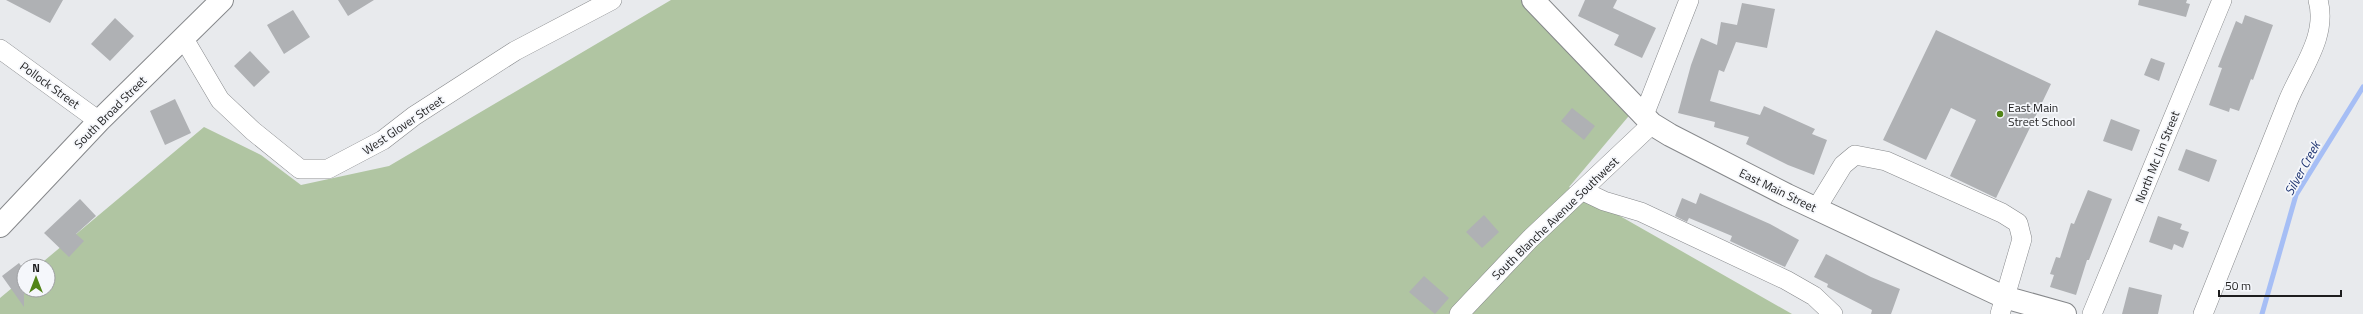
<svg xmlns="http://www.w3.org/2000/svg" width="2363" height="314" font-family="'Titillium Web',sans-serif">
	<rect width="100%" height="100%" fill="#e8eaed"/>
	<path fill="#b0c5a2" d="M671 0H1527L1633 111 1569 187 1792 314H0V298L24 278V290H48V266H38L204 127 261 155 301 185 389 166Z"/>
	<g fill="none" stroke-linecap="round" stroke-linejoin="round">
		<path stroke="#a6bef5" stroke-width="5" d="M2262 314 2296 195 2363 87"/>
	</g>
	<path fill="#afb1b4" d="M6 0H63L50 23Z
		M338 0H374L348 16Z
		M1585 0H1617L1613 8 1656 28 1642 58 1614 45 1619 35 1578 16Z
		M2139 0H2187L2186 3 2190 4 2186 17 2138 5Z
		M1742 3 1775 9 1767 48 1736 42 1724 72 1719 70 1710 101 1760 115 1764 106 1815 129 1812 134 1827 140 1814 175 1788 165 1746 144 1749 137 1714 127 1715 122 1678 113 1691 65 1701 38 1717 45 1721 22 1737 25Z
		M293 10 310 37 284 54 267 25Z
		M2245 15 2273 25 2253 80 2251 79 2239 111 2230 108 2229 112 2209 105 2222 68 2218 67 2236 21 2242 24Z
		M115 18 134 36 110 61 91 44Z
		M1936 30 2051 84 1996 198 1950 176 1976 120 1951 108 1926 160 1883 140Z
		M250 51 270 72 254 87 234 66Z
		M2151 58 2165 63 2159 81 2144 75Z
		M175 99 191 133 165 145 150 111Z
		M1572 108 1595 126 1584 140 1561 121Z
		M2111 119 2140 130 2132 151 2103 141Z
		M2186 149 2217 160 2209 182 2178 170Z
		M2088 190 2112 199 2089 260H2087L2076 295 2050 287 2054 275 2050 274 2056 257 2060 258 2071 223 2074 224Z
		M1700 193 1770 224 1799 240 1785 267 1730 241 1732 236 1689 218 1687 222 1675 216 1682 198 1696 204Z
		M80 199 96 216 76 234 84 241 69 257 44 233Z
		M1484 215 1499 232 1482 248 1466 232Z
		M2158 216 2182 224 2180 229 2189 232 2183 248 2174 244 2172 250 2149 242Z
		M1826 254 1871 277 1900 289 1891 314H1871L1872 310 1827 287 1828 284 1814 277Z
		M19 263 24 270V307L2 276Z
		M1424 276 1449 298 1435 314 1409 292Z
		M2129 287 2162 295 2158 314H2122Z"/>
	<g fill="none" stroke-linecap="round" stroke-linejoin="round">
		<defs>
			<path id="minor" d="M184 39 220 100 253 131 300 169H328L383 140 414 116 515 51 612 0
				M0 49 99 121
				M1644 115 1689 0
				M1583 191 1604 201 1641 212 1786 280 1814 296 1833 314
				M1816 209 1843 165 1855 155 1886 161 2002 213 2018 223 2022 239 2000 314
				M1459 314 1530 239 1652 124
				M2092 314 2222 0
				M2203 314 2288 101C2301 69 2328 36 2318 0"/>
			<path id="major" d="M1533 0 1652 124 1670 135 1787 195 2004 297 2065 314
				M0 226 99 121 222 0"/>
		</defs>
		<use href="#minor" stroke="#86888b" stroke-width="20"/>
		<use href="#major" stroke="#86888b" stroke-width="24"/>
		<use href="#minor" stroke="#fff" stroke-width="19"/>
		<use href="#major" stroke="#fff" stroke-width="22"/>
	</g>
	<circle fill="#528418" stroke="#f5f7fb" stroke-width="1.5" cx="2000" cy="114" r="4"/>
	<g text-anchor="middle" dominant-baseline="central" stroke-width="3.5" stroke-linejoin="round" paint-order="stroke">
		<g font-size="12" fill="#1d1d1e" stroke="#f5f7fb">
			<text transform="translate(50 85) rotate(36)">Pollock Street</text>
			<text transform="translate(110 112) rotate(-45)">South Broad Street</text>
			<text transform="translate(403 125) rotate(-34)">West Glover Street</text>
			<text transform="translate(2157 157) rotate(-68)">North Mc Lin Street</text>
			<text transform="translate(1778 190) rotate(26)">East Main Street</text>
			<text transform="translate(1555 218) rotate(-44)">South Blanche Avenue Southwest</text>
		</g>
		<g font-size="12" fill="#1d1d1e" stroke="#f5f7fb" text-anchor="start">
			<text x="2008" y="107">East Main<tspan x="2008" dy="14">Street School</tspan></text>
		</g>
		<g font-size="13" font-style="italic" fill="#1c3270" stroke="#f5f7fb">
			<text transform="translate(2302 168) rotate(-61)">Silver Creek</text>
		</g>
	</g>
	<g transform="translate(36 278)"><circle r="19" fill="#f5f7fb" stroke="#9fa0a3"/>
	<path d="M0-3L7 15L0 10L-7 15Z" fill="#528418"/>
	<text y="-6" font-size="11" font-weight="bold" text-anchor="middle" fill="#1d1d1e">N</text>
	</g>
	<path d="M2219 290v6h122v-6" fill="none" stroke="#1d1d1e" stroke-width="2"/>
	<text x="2225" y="290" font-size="12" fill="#1d1d1e" stroke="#f5f7fb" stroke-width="3" paint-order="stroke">50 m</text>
</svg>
